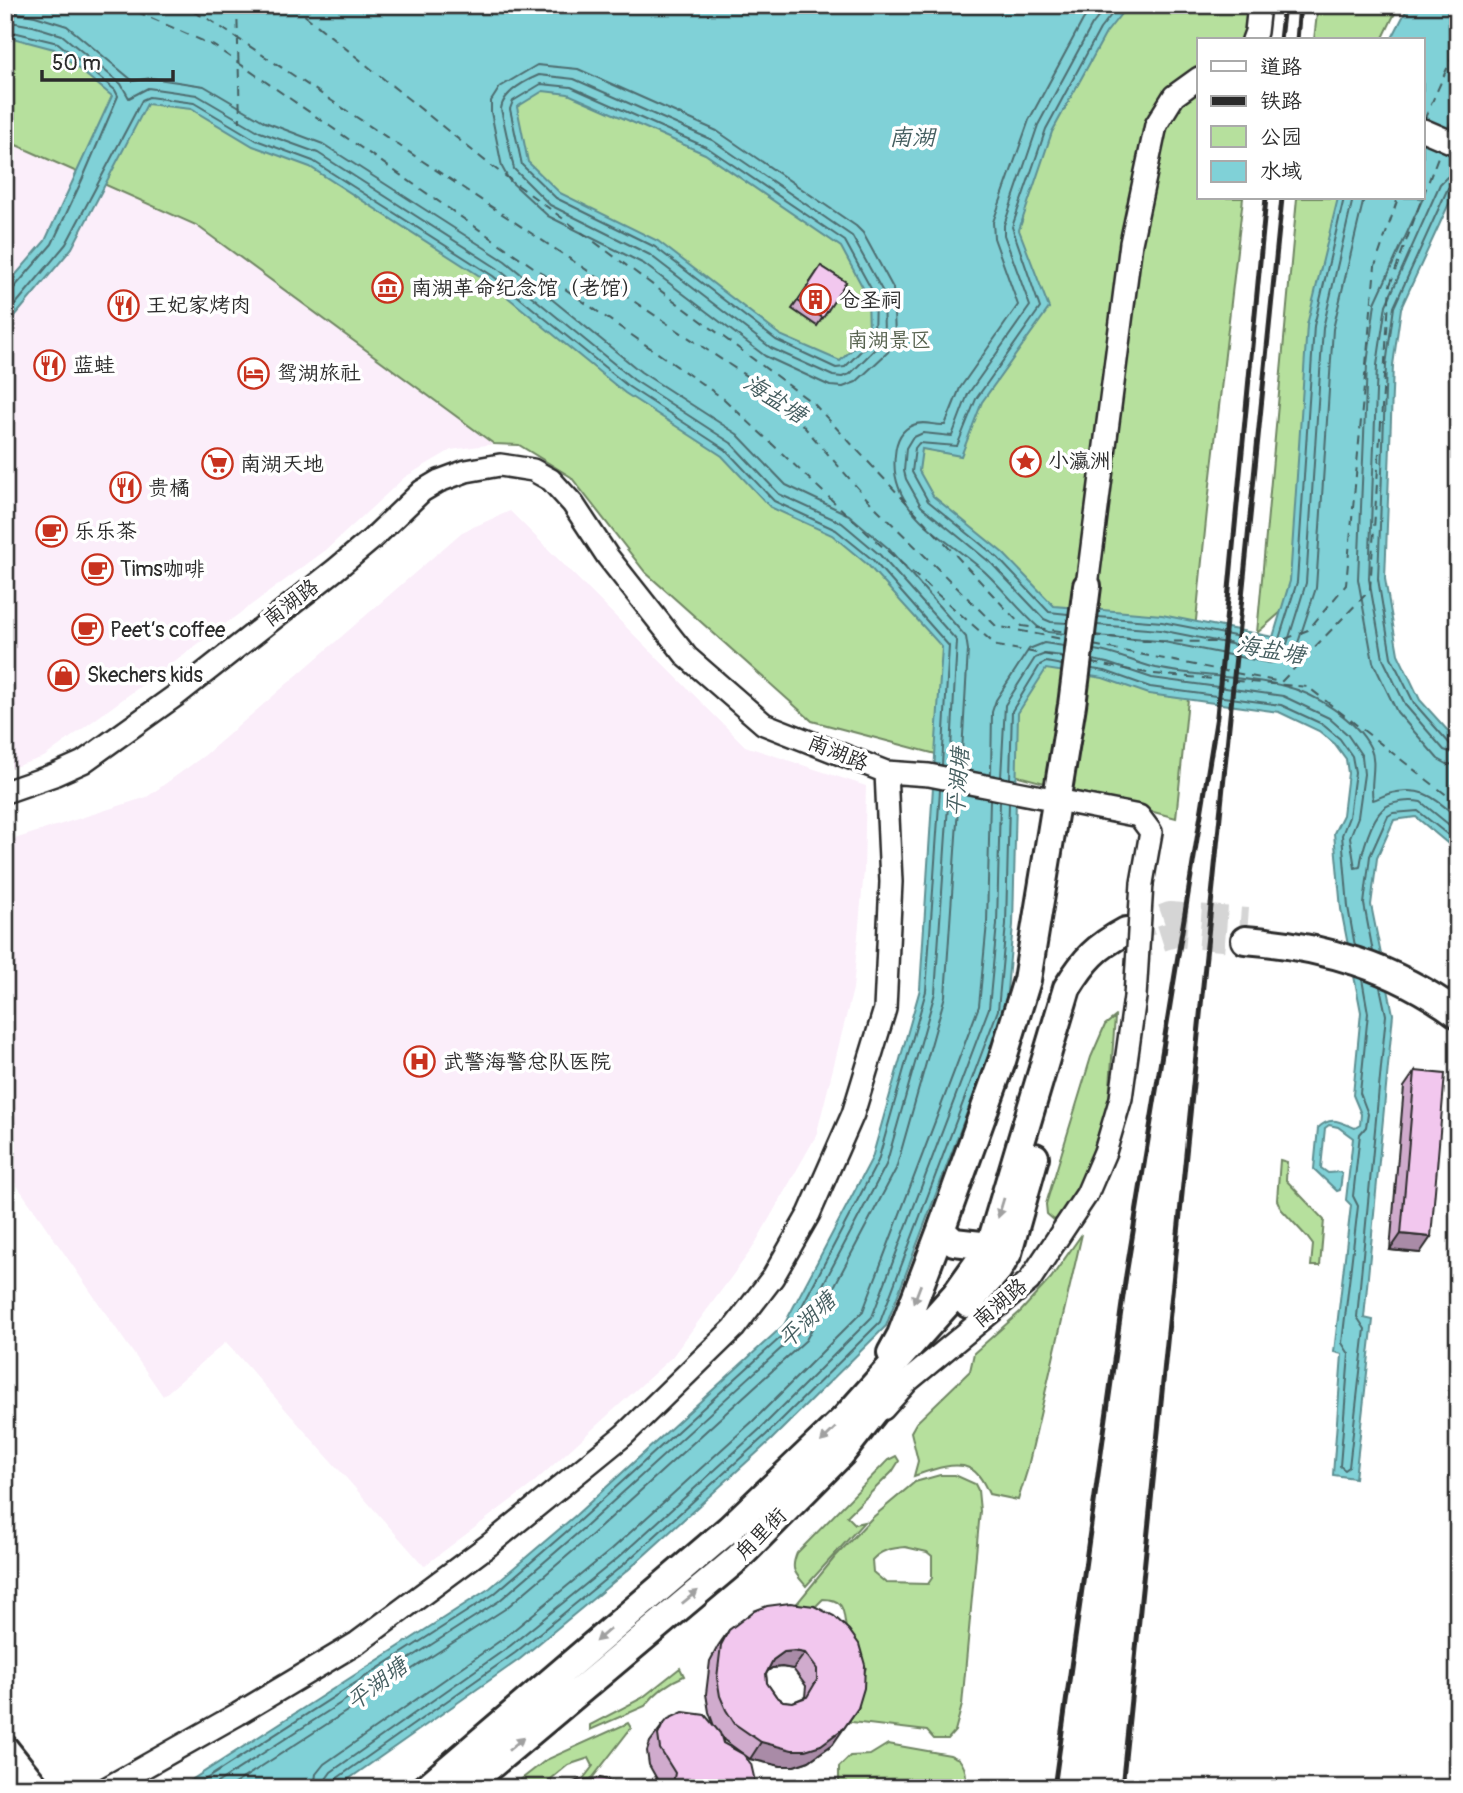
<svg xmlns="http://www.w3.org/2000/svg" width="1463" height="1793" font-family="Pangolin,'LXGW WenKai TC',sans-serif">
	<rect width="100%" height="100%" fill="#fff"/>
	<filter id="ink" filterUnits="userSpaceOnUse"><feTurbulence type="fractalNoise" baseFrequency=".0143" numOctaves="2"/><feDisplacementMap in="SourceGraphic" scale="14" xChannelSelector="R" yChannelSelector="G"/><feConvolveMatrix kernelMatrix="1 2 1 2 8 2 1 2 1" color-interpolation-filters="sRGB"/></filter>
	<g filter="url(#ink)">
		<path fill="#fbeefa" d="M5 140 196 225 494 444 451 450 405 477 326 550 44 757 5 770Z
			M510 511 745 746 866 786 864 871 853 989 816 1136 752 1249 672 1357 530 1486 424 1566 226 1342 163 1396 5 1168V842L147 797 205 755 462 532Z"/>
		<path fill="#b6e09d" stroke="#708664" stroke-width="2" fill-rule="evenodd" d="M5 5H1265L1261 40H1199V198H1243L1207 511 1176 818 812 721 645 572 571 477 519 445 494 444 196 225 5 140Z
			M1318 5H1401L1394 15 1382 40H1314Z
			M1297 198H1349L1297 598 1257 633Z
			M1115 1017 1109 1100 1077 1200 1066 1214 1054 1220 1047 1214 1046 1204 1091 1057 1105 1025Z
			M1280 1160 1287 1162 1286 1180 1324 1220 1320 1266H1311L1313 1245 1307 1237 1281 1209 1277 1200Z
			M1082 1234 1027 1471 1018 1500 989 1494C985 1485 979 1472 969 1468 954 1461 929 1471 914 1476L918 1461 911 1432 916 1423 970 1371 974 1353 1021 1311 1051 1278Z
			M896 1456 899 1461 892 1472 847 1516 855 1524 864 1522 806 1586C795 1573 790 1570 797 1553L888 1460Z
			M940 1475H955L975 1484 978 1490 980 1511 962 1705 955 1731 948 1739H934L927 1731 843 1721 866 1668C861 1656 851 1644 847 1632 842 1615 848 1599 823 1599L815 1607H794L835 1557 872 1518 915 1482ZM905 1547 927 1552 932 1556V1578L928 1584 886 1583 873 1572 872 1560C882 1549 891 1549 905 1547Z
			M680 1668 684 1676C669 1682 655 1693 645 1706L590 1730V1725L642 1698Z
			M628 1723 631 1728 593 1777 583 1785 580 1783 593 1766 589 1758 568 1765 540 1788H510L546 1760Z
			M888 1744 950 1755 959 1759C966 1768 969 1777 963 1788H844L839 1782V1767L850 1756 870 1755Z"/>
		<path fill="#80d1d7" stroke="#5e8f92" stroke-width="2" fill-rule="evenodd" d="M5 5H1128L1106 33 1052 132 1019 230 1049 308 982 402 961 456 922 449 919 471 933 496 1003 553 1054 606 1162 615 1273 637 1290 581 1307 325 1338 198H1423V40H1391L1409 5H1458V184L1401 308 1393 365 1385 579 1398 654 1420 700 1458 742V852L1416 817 1394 820 1377 858 1371 905 1393 1014 1364 1318 1373 1320 1355 1478 1333 1475 1342 1354 1334 1352 1351 1205 1346 1200 1353 1138 1338 1127 1329 1125 1325 1128 1321 1168 1328 1173 1340 1172 1342 1175 1340 1190 1337 1191 1314 1169 1318 1128C1331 1115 1340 1122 1355 1128L1360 1125 1361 1114 1353 1095 1361 1012 1341 909 1334 833 1343 815 1348 773 1346 759 1335 744 1319 731 1279 712 1149 694 1103 678 1046 669 1018 713 1013 925 1005 1012 886 1326 771 1440 628 1570 520 1659 336 1788H179L490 1588 576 1515 784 1325 872 1158 920 989 942 647 868 565 832 535 770 507 722 456 625 393 489 282 310 167 253 146 191 109 147 104 72 248 5 328V287L45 241 112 96 54 49 5 36ZM543 91 568 94 705 154 841 247 868 297 869 333 840 361 780 335 658 241 560 193 528 162 517 107Z"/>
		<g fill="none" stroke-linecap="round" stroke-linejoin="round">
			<path stroke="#4d6d70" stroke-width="2" d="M5 11 35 16 67 26 133 81 151 78 204 86 265 122 323 144 505 261 641 372 737 434 786 485 849 515 888 548 966 637 968 650 961 769
				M5 21 33 26 62 35 121 84 129 98 148 88 197 95 260 132 318 153 497 268 634 380 731 443 779 494 842 523 880 555 957 641 950 767
				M5 30 58 43 115 90 118 96 82 180 52 244 13 289 5 291
				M537 65 578 69 717 131 856 226 863 233 893 288 895 336 888 352 856 382 843 387 830 386 765 356 644 264 548 216 509 180 502 167 491 112V101L500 87Z
				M539 75 574 79 712 140 852 236 883 292 884 335 880 344 850 374 842 377 833 376 771 348 650 255 550 205 514 169 501 109C503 92 525 81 539 75Z
				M541 84 571 87 708 148 845 241 875 296 874 338 845 367 836 368 776 340 655 247 556 198 522 165 510 109 513 101Z
				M1458 175 1447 177 1440 184 1386 305 1377 365 1369 579 1383 659 1406 706 1444 750 1458 755
				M1458 183 1452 184 1448 188 1394 307 1386 365 1378 579 1391 657 1414 703 1450 744 1458 746
				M1423 198 1375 303 1367 364 1358 579 1373 662 1397 712 1438 759 1447 764 1458 765
				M5 317 66 244 142 100 149 97 194 103 256 140 313 161 493 276 629 387 726 450 774 501 836 530 873 560 949 646 942 765
				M1068 614 1049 612 998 558 928 501 912 472 915 448 919 443 957 446 976 399 1040 308 1012 227 1046 129 1100 29 1119 5
				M1098 617 1162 622 1271 643 1279 639 1297 582 1314 326 1344 198
				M1067 623 1051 622 1044 619 992 564 921 506 906 479 904 471 906 448 912 438 923 433 952 436 968 394 1030 306 1004 235V225L1038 125 1092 25 1108 5
				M1097 625 1160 630 1271 652 1279 651 1287 644 1306 583 1323 328 1353 198
				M1066 634 1048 632 1038 627C1019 610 1004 590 985 572 949 539 888 513 895 455 896 442 900 430 913 425 924 420 934 426 945 425L960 388 1018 305 994 238 993 222 1029 120 1083 20 1094 5
				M1096 636 1159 641 1270 663 1284 660 1296 649 1316 588 1333 329 1364 198
				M1094 650C1116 653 1135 663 1156 668 1198 677 1242 676 1284 686 1314 693 1356 719 1370 747 1378 765 1369 783 1373 800 1378 799 1382 796 1388 794 1423 785 1433 797 1458 818
				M1093 660 1107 663 1152 678 1283 696 1329 718 1347 734 1362 756 1364 774 1358 817 1350 837 1355 868 1360 867C1362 851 1371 820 1383 809 1391 801 1411 800 1421 802L1458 832
				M1092 669 1105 671 1150 687 1281 705 1322 724 1340 739 1352 756 1355 772 1349 817 1342 835 1348 907 1355 946
				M991 775 992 712 996 700 1029 649 1044 643 1064 646
				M1001 777 1005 705 1035 658 1045 654 1063 656
				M1010 778 1012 711 1040 665 1046 662 1062 665
				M1373 952 1364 904 1370 856 1388 816 1393 813 1418 811 1458 843
				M1362 979 1368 1013 1360 1093 1368 1114 1366 1127 1360 1134 1353 1196 1358 1206 1342 1343 1349 1354 1340 1466 1345 1470 1349 1467 1365 1329 1357 1317 1386 1015 1380 987
				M192 1788 494 1594 580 1520 790 1329 878 1161 926 991 940 790
				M209 1788 499 1601 586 1526 797 1334 886 1165 935 993 949 791
				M228 1788 505 1609 593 1534 806 1340 896 1169 945 996 959 793
				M314 1788 316 1774 324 1764 504 1638 611 1550 753 1421 863 1311 979 1006 987 923 990 799
				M324 1788 326 1779 331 1772 510 1646 618 1558 760 1429 872 1317 989 1008 997 924 1000 801
				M333 1788 336 1779 515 1653 623 1565 766 1435 880 1322 998 1010 1006 924 1009 803"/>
			<path stroke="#445d5f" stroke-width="2" stroke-dasharray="9 7" stroke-linecap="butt" d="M122 5 214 46 724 399 867 533 997 646 1065 658
				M179 5 210 20 778 397 869 501 996 626 1067 640
				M237 5 240 122
				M292 5 489 164 814 404 1022 626 1068 632
				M1424 120 1458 44
				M1448 130 1458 103
				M1423 196 1441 149
				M1094 635 1144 641 1275 643 1308 630 1346 585 1375 266 1398 198
				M1093 645 1281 682 1370 590 1390 285 1422 198
				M1091 663 1153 674 1308 687 1458 804"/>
			<path stroke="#d5d5d5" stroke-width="26" stroke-dasharray="26 13" stroke-linecap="butt" d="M1126 931 1170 915 1248 921
				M1124 950 1174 934 1245 940"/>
			<defs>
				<path id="minor" d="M1253 40 1256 32 1259 5
					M1423 130 1458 145
					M1087 586 1131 243 1156 125 1174 96 1199 78
					M5 792 54 775 83 762 175 696 335 570 372 539 422 491 439 481 466 471 500 465 533 470 551 480 573 504 608 557 687 657 764 724 886 772 929 775 1139 816 1151 832 1142 883
					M883 1409 908 1381 1029 1281 1087 1194 1105 1152 1121 1098 1135 997
					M107 1788 238 1714 357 1643 489 1545 624 1435 734 1328 773 1277 809 1214 853 1114 885 1009 891 882 886 772"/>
				<path id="major" d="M1245 940C1323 946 1394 967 1458 1014
					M941 1230 954 1242 990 1246
					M968 1304 998 1270 1008 1253 1035 1157
					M891 1353 901 1335 941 1230 1002 1061 1027 980 1072 705 1087 586
					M5 1749 36 1788
					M426 1788 729 1529 845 1418 955 1295 990 1246 1067 988C1085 959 1096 947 1126 931
					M464 1788 738 1558 841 1454 889 1393"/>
			</defs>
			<use href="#minor" stroke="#2b2b2b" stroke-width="26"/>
			<use href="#major" stroke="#2b2b2b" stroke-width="32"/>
			<use href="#minor" stroke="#fff" stroke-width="21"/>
			<use href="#major" stroke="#fff" stroke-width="26"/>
			<path stroke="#2b2b2b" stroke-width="2" d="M5 1776 15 1788"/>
			<path stroke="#2b2b2b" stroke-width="5" d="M1280 40 1284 5
				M1297 40 1300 5
				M1054 1788 1126 1275 1217 716 1266 198
				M1122 1788C1174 1258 1231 728 1282 198"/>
			<defs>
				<path id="minor-bridge" d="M1135 997 1142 883"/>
			</defs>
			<use href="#minor-bridge" stroke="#2b2b2b" stroke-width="26" stroke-linecap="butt"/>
			<use href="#minor-bridge" stroke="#fff" stroke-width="21"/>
		</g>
		<path fill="#d0abcd" stroke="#2b2b2b" stroke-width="2" fill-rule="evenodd" d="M821 266 846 282 817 326 792 309Z
			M1415 1071 1420 1253 1390 1250 1404 1087Z
			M814 1606 833 1744 809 1761 794 1766H781L750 1759 724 1740 721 1735 723 1743 754 1788H662L649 1765 647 1751 650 1742 662 1726H714L709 1712 706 1694 710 1661 718 1646 729 1630ZM782 1667 793 1669 806 1686 805 1697 793 1702 783 1701 776 1696 767 1683 766 1674 768 1671 772 1668Z"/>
		<path fill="#a98ba7" stroke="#2b2b2b" stroke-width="2" d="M1401 1234 1431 1237 1420 1253 1390 1250Z
			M794 1651 805 1653 793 1669 782 1667 772 1668 761 1676 773 1660 784 1652Z
			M858 1708 833 1744 809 1761 794 1766H781L750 1759 761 1742Z"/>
		<path fill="#f2c7ee" stroke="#2b2b2b" stroke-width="2" fill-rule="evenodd" d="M821 266 846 282 823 318 798 301Z
			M1415 1071 1445 1074 1431 1237 1401 1234Z
			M790 1603 814 1606 834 1616 849 1630 859 1644 865 1665 864 1688 858 1708 844 1728 821 1745 805 1750H792L761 1742 735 1724 726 1710 720 1696 717 1678 721 1645 729 1630 754 1611 767 1606ZM794 1651 805 1653 817 1669V1680L807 1697 793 1702 783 1701 776 1696 767 1683 766 1674 773 1660 784 1652Z
			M683 1712 705 1715 720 1733 723 1743 743 1754 751 1764 754 1777V1788H675L673 1783 675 1773 660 1749 658 1735 662 1726 668 1719Z
			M600 1778 616 1782 629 1788H560L579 1780Z"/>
		<defs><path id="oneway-solid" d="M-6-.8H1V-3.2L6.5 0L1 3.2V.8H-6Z" transform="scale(1.75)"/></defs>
		<g fill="#a0a0a0">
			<use href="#oneway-solid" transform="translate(1001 1208) rotate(107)"/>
			<use href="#oneway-solid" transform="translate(917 1294) rotate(111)"/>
			<use href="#oneway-solid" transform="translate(828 1435) rotate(136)"/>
			<use href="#oneway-solid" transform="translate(690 1597) rotate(-39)"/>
			<use href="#oneway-solid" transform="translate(603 1635) rotate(139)"/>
			<use href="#oneway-solid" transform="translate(516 1744) rotate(-40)"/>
		</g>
	</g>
	<defs>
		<symbol id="museum-ring" viewBox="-11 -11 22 22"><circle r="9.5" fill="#fff" stroke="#c8321e" stroke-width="1.5"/><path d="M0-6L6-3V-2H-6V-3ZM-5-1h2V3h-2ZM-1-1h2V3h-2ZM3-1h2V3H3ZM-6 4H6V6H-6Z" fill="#c8321e"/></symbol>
		<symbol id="building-ring" viewBox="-11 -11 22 22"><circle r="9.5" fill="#fff" stroke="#c8321e" stroke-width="1.5"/><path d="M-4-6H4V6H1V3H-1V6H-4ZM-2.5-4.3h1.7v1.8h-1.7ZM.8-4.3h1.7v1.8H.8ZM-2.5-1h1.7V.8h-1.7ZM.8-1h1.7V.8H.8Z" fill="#c8321e"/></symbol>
		<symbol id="restaurant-ring" viewBox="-11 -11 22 22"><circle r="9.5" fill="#fff" stroke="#c8321e" stroke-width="1.5"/><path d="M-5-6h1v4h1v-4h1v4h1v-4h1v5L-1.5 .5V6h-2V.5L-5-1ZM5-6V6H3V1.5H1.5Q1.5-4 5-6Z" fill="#c8321e"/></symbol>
		<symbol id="hotel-ring" viewBox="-11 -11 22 22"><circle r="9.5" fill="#fff" stroke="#c8321e" stroke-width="1.5"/><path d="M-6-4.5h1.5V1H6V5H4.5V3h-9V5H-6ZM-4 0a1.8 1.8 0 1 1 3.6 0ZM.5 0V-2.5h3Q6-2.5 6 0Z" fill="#c8321e"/></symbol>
		<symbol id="sight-ring" viewBox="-11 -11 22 22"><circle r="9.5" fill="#fff" stroke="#c8321e" stroke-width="1.5"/><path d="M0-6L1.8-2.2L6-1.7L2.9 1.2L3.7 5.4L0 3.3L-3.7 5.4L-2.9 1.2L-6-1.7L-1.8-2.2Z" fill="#c8321e"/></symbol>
		<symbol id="supermarket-ring" viewBox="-11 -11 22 22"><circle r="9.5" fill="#fff" stroke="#c8321e" stroke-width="1.5"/><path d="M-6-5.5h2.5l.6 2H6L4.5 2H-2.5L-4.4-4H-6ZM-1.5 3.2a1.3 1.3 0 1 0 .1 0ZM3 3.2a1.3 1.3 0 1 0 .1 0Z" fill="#c8321e"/></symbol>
		<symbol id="cafe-ring" viewBox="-11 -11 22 22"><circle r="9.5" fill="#fff" stroke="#c8321e" stroke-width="1.5"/><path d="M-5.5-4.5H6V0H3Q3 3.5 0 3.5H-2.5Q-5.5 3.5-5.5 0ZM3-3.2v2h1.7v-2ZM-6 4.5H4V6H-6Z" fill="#c8321e"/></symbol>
		<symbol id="shop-ring" viewBox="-11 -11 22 22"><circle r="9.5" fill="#fff" stroke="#c8321e" stroke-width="1.5"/><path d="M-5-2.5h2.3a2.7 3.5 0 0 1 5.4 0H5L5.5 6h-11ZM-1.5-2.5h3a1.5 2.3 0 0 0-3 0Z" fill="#c8321e"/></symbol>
		<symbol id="hospital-ring" viewBox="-11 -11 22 22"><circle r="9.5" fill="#fff" stroke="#c8321e" stroke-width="1.5"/><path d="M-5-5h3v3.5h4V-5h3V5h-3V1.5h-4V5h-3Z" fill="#c8321e"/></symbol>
	</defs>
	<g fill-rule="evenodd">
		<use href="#museum-ring" x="370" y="270" width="35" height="35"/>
		<use href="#building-ring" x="798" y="282" width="35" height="35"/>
		<use href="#restaurant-ring" x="106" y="288" width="35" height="35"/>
		<use href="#restaurant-ring" x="32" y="348" width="35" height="35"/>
		<use href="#hotel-ring" x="236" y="356" width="35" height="35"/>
		<use href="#sight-ring" x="1008" y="444" width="35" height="35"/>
		<use href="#supermarket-ring" x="200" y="446" width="35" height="35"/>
		<use href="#restaurant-ring" x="108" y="470" width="35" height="35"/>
		<use href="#cafe-ring" x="34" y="514" width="35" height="35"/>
		<use href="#cafe-ring" x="80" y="552" width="35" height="35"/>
		<use href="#cafe-ring" x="70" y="612" width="35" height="35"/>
		<use href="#shop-ring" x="46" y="658" width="35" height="35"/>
		<use href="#hospital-ring" x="402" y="1044" width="35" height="35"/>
	</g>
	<g text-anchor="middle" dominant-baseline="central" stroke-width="7" stroke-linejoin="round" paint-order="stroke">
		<g font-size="21" fill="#2b2b2b" stroke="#fff" text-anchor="start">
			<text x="411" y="288">南湖革命纪念馆（老馆）</text>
			<text x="839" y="300">仓圣祠</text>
			<text x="146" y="305">王妃家烤肉</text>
			<text x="73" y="365">蓝蛙</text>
			<text x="277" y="373">鸳湖旅社</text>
			<text x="1048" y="461">小瀛洲</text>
			<text x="240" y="464">南湖天地</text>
			<text x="148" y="488">贵橘</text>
			<text x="74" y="531">乐乐茶</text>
			<text x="120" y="569">Tims咖啡</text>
			<text x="110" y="630">Peet’s coffee</text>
			<text x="87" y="675">Skechers kids</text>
			<text x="443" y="1062">武警海警总队医院</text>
		</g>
		<g font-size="21" fill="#55614d" stroke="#fff">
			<text x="889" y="340">南湖景区</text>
		</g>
		<g font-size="21" fill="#2b2b2b" stroke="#fff">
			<text transform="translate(291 603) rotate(-37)">南湖路</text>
			<text transform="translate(838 753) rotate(22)">南湖路</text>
			<text transform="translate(1000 1303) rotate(-40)">南湖路</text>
			<text transform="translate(761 1534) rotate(-45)">甪里街</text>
		</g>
		<g font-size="23" font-style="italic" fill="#445d5f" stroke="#fff">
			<text x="912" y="137">南湖</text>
			<text transform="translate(775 399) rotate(33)">海盐塘</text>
			<text transform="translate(1271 650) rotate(10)">海盐塘</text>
			<text transform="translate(958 782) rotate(-85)">平湖塘</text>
			<text transform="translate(807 1320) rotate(-43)">平湖塘</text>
			<text transform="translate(377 1684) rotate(-37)">平湖塘</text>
		</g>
	</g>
	<rect width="1463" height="1793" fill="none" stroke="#fff" stroke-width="28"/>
	<rect x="14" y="14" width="1435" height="1765" fill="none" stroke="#2b2b2b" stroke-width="2.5" filter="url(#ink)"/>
	<rect x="1197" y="38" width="228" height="161" fill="#ffffff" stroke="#aaaaaa" stroke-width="2"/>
	<rect x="1211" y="61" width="35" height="10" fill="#ffffff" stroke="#aaaaaa" stroke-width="2"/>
	<text x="1260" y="74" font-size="21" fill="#2b2b2b">道路</text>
	<rect x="1211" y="96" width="35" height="10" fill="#2b2b2b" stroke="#aaaaaa" stroke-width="2"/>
	<text x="1260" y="108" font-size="21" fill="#2b2b2b">铁路</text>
	<rect x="1211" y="126" width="35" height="21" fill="#b6e09d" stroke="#aaaaaa" stroke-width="2"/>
	<text x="1260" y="144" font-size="21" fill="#2b2b2b">公园</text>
	<rect x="1211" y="161" width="35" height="21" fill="#80d1d7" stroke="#aaaaaa" stroke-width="2"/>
	<text x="1260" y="178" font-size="21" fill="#2b2b2b">水域</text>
	<path d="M42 70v10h131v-10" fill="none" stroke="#2b2b2b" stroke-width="3.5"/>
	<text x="52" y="70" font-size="21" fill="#2b2b2b" stroke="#ffffff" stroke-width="5" paint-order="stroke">50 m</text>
</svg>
